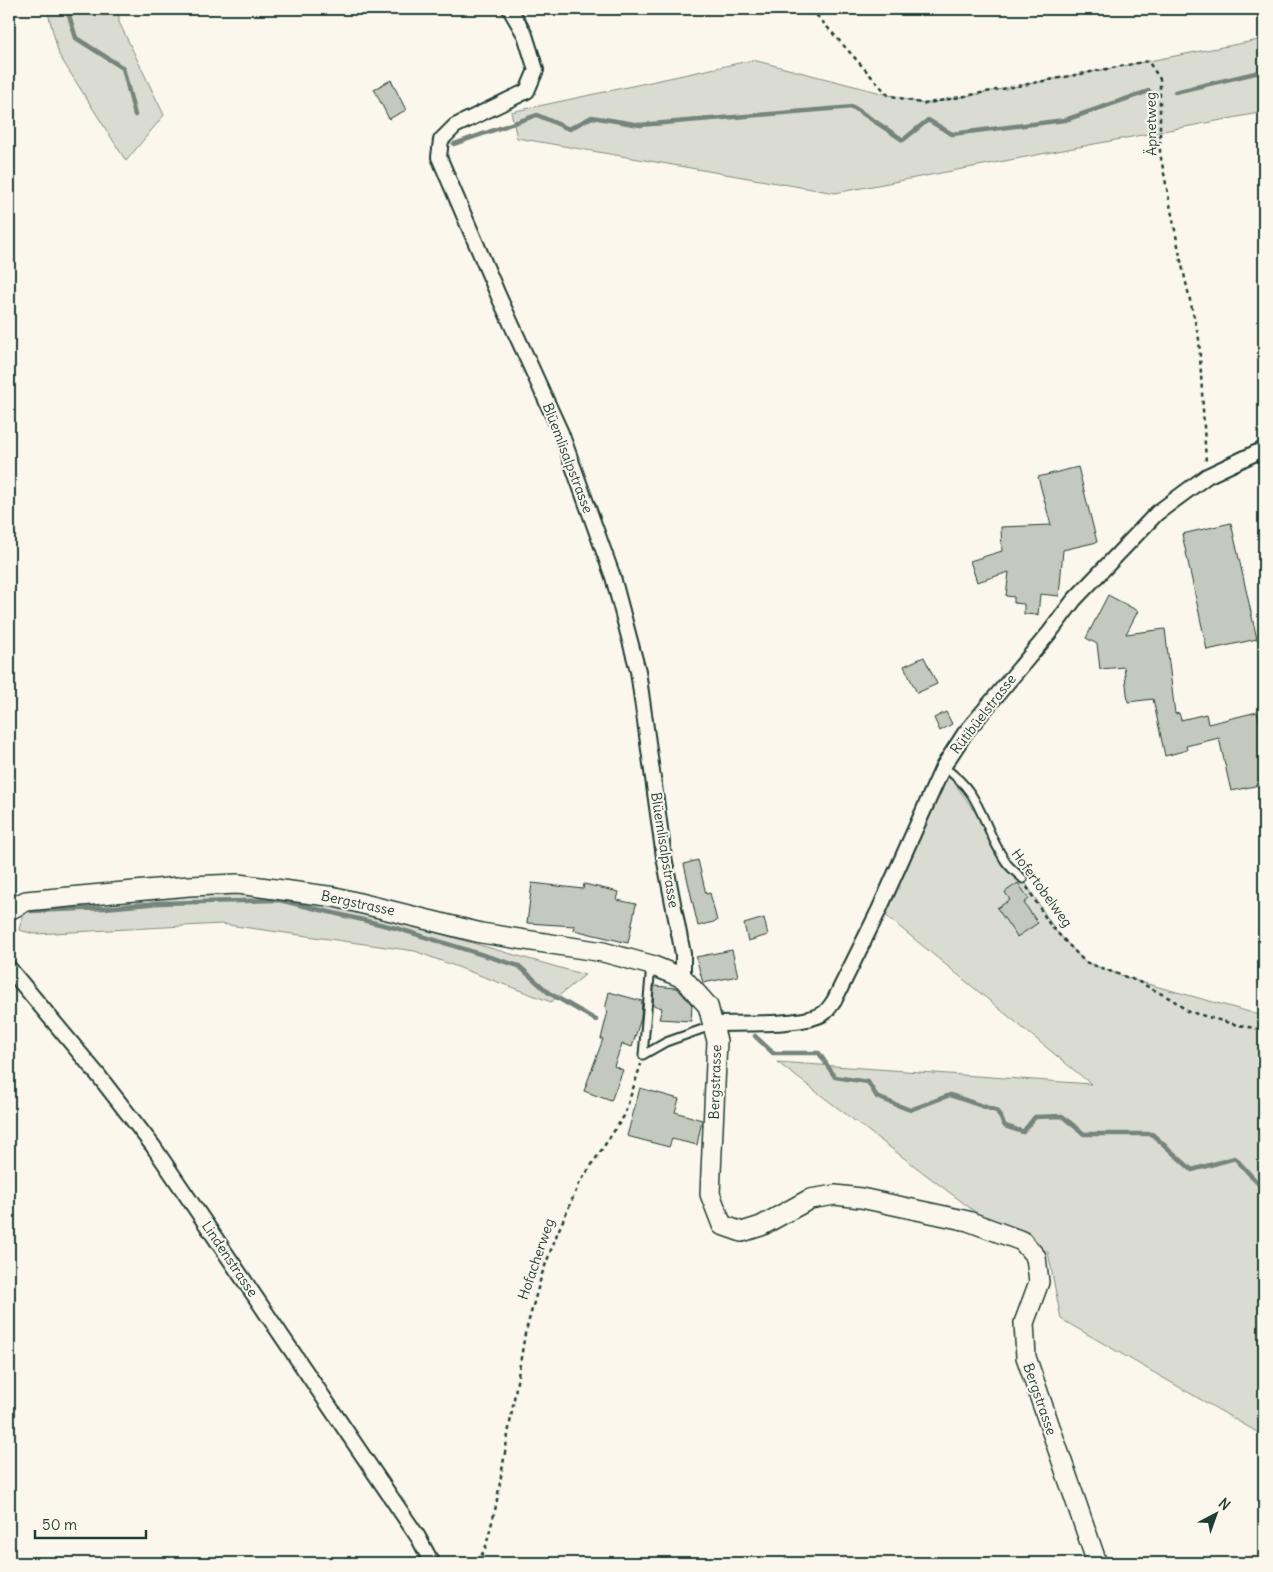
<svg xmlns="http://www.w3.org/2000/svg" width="1273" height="1572" font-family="Delius,sans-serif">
	<rect width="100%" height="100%" fill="#fbf7ec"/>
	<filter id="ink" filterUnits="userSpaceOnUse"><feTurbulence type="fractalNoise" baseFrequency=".02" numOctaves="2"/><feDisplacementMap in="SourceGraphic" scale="10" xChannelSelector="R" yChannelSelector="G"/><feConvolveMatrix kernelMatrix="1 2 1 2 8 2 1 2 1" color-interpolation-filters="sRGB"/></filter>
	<g filter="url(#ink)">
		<path fill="#dbdcd1" stroke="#7d8c82" d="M47 9H119V22L164 115 126 161 59 55Z
			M1264 39V112L835 193 517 138 511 112 753 60 924 104Z
			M943 767 1023 879 1056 931 1085 962 1137 981 1264 1016V1436L1061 1319 1048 1252 990 1223 777 1062 1091 1084 879 910Z
			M189 886 314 898 585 975 551 1002 415 951 221 924 35 934 19 930 26 901Z"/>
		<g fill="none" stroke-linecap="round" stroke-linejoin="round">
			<path stroke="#74847b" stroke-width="4.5" d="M67 9 76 38 123 68 135 115
				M1175 92 1264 71
				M454 144 537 115 569 129 592 117 640 125 853 107 903 140 928 120 952 134 1065 120 1149 91
				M31 911 105 908 159 903 279 900 396 928 519 966 549 993 596 1020
				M755 1036 773 1053H819L835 1077 868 1082 877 1097 910 1110 950 1095 997 1111 1005 1126 1023 1132 1035 1117 1062 1116 1084 1134H1152L1192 1170 1235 1158 1264 1190"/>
		</g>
		<path fill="#c4c9be" stroke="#1f3d34" d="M391 80 406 110 389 119 374 89Z
			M1078 467 1097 542 1063 550 1059 596 1040 594 1038 615 1024 614V604L1014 603V597L1006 596 1009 572 977 582 970 561 1002 551 1001 527 1051 525 1038 477Z
			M1231 523 1257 639 1207 650 1182 534Z
			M1108 595 1138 611 1126 634 1165 629 1175 714 1179 713 1181 720 1206 714 1208 724 1257 712 1264 741V784L1231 791 1219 738 1186 746 1187 750 1165 756 1153 699 1128 702 1124 667 1100 669 1097 644 1086 638Z
			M924 657 937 684 917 693 904 666Z
			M946 712 952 724 940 731 934 718Z
			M698 860 706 894 710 893 717 921 698 926 684 864Z
			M532 883 583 889 584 884 619 892 617 900 636 904 628 943 574 930 575 926 527 923Z
			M1018 883 1029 899 1024 903 1038 923 1017 937 997 908 1010 900 1005 892Z
			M764 918 768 935 748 941 744 924Z
			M732 950 738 976 703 983 696 957Z
			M654 986 677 988 692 1005 691 1021 659 1019 662 1008 653 1005Z
			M609 992 642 1001 641 1018 632 1047 622 1044 614 1066 623 1070 611 1101 584 1091 603 1039H601L608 1011 605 1010Z
			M640 1088 679 1099 675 1112 702 1120 697 1145 672 1139 669 1147 627 1136Z"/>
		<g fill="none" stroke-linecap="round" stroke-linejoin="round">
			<defs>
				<path id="lane" d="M943 767C982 792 981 823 1004 859 1008 867 1017 873 1023 879
					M643 1055 651 965
					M643 1055 666 1042 711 1026"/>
				<path id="street" d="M510 9 525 35 536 70 527 91 455 126 441 140 439 157 499 297 561 433 613 577 638 671 664 857 683 954V978
					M9 968 98 1075 153 1146 418 1537 432 1563
					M714 1024C740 1023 804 1026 824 1013 828 1010 831 1005 834 1001L879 910 943 767 965 733 1050 632 1074 600 1157 513 1207 476 1264 449"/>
				<path id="secondary" d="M9 910 26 901 189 886 238 884 335 897 481 933 603 952 651 965 683 978 708 1006 717 1041 710 1194 722 1225 742 1232 761 1226 810 1199 835 1195 861 1198 968 1221 1022 1241 1036 1257 1039 1282 1024 1323 1026 1357 1097 1563"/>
			</defs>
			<use href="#lane" stroke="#1f3d34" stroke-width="11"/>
			<use href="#street" stroke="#1f3d34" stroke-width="18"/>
			<use href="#secondary" stroke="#1f3d34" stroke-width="22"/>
			<path stroke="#1f3d34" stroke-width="2.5" stroke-dasharray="4 4" stroke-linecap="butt" d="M811 9 888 95 924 104 1148 61 1160 79V153L1181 261 1199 339 1206 462
				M1027 887 1050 925 1085 962 1137 981 1173 1000 1187 1011 1233 1024 1264 1030
				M478 1563 486 1546 496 1506 525 1334 542 1274 557 1234 579 1184 624 1116 641 1064"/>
			<use href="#lane" stroke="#fbf7ec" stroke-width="7"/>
			<use href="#street" stroke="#fbf7ec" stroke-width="14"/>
			<use href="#secondary" stroke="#fbf7ec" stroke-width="19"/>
		</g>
	</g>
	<g text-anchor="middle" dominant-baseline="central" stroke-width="4" stroke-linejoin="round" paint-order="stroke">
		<g font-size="14" fill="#1f3d34" stroke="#fbf7ec">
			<text transform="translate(1151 124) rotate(-91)">Äpnetweg</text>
			<text transform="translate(568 458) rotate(69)">Blüemlisalpstrasse</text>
			<text transform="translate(983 714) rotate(-52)">Rütibüelstrasse</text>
			<text transform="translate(665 850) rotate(81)">Blüemlisalpstrasse</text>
			<text transform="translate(1042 888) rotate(54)">Hofertobelweg</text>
			<text transform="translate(358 903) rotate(12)">Bergstrasse</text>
			<text transform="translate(715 1082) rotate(-88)">Bergstrasse</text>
			<text transform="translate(230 1259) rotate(56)">Lindenstrasse</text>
			<text transform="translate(536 1259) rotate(-71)">Hofacherweg</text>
			<text transform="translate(1040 1399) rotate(71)">Bergstrasse</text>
		</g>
	</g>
	<rect width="1273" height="1572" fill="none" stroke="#fbf7ec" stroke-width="30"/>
	<rect x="15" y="15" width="1243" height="1542" fill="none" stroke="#1f3d34" stroke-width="2" filter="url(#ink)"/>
	<g transform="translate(1216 1514) rotate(41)" stroke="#fbf7ec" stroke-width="4" paint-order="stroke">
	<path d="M0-4L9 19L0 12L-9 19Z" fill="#1f3d34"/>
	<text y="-8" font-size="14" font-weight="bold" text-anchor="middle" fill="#1f3d34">N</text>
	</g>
	<path d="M35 1530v8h111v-8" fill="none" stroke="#1f3d34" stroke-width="2.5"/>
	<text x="42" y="1530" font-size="15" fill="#1f3d34" stroke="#fbf7ec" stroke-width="4" paint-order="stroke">50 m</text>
</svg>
